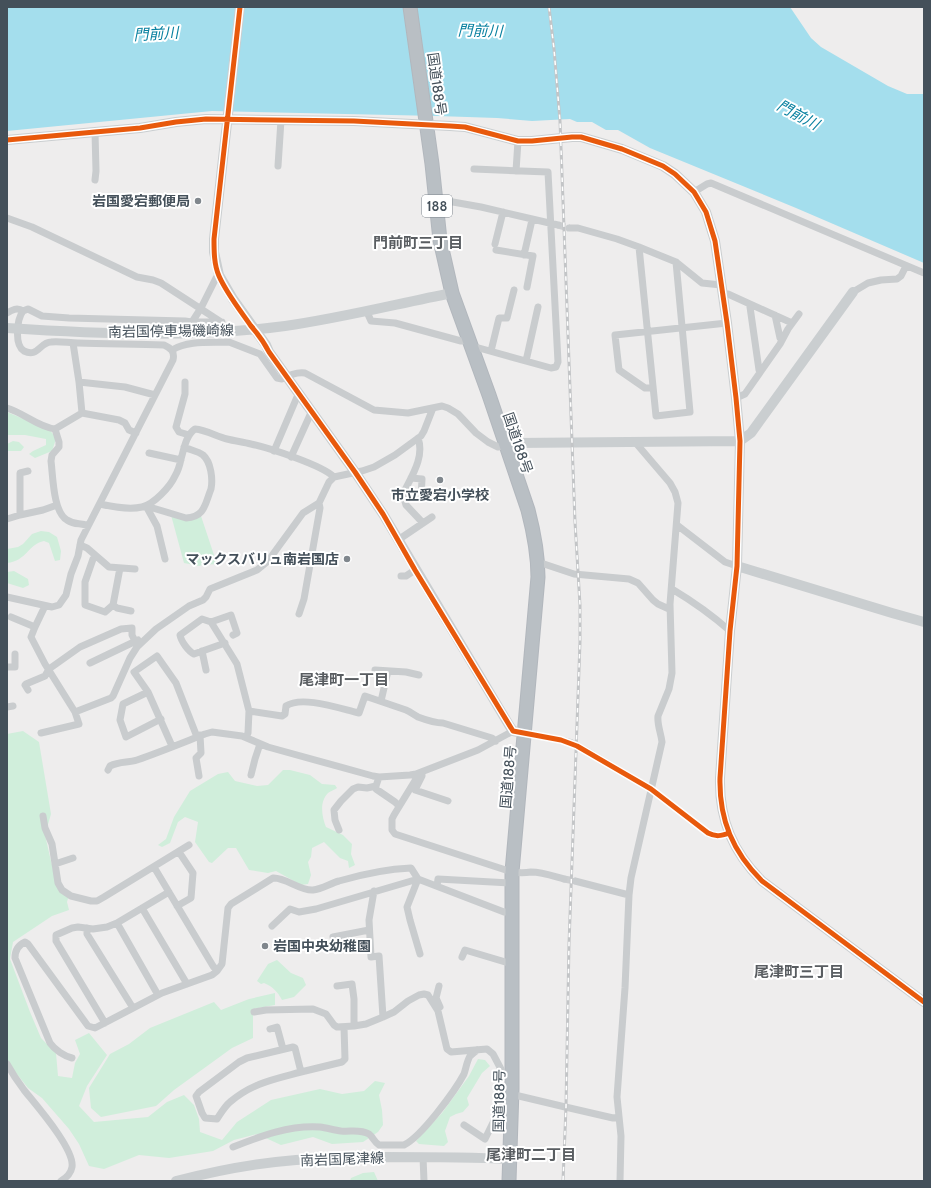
<svg xmlns="http://www.w3.org/2000/svg" width="931" height="1188" font-family="Cabin,'Noto Sans JP',sans-serif">
	<rect width="100%" height="100%" fill="#eeeded"/>
	<path fill="#d0eedb" d="M7 412 50 430 55 437V442L52 451 35 458 29 454 33 451 46 445V439L25 435H7Z
		M13 441 19 442 24 447 21 451H7V444Z
		M171 515 201 516 217 564 202 565 199 566 184 563Z
		M41 531 49 532 57 537 61 551 60 560 55 561 49 543 44 541C28 544 27 561 7 563V549L18 547 23 544 32 534Z
		M14 571 28 579 29 585 23 588 7 583V572Z
		M23 731 39 742 51 814 45 835 56 883 69 895 67 902 69 910 52 916 13 942 10 959 30 1012 41 1038 56 1053 58 1076 72 1078 75 1063 80 1054 75 1040 89 1033 107 1055 87 1086 79 1106 94 1122 148 1117 167 1102 184 1095 194 1105 199 1119 200 1132 222 1140 237 1122 271 1100 320 1089 342 1094 364 1091 375 1081 385 1083 379 1095 382 1110 383 1125 378 1132 363 1142 332 1144 313 1137 281 1145 257 1134 234 1140 213 1151 169 1158 139 1155 104 1169 89 1166 79 1144 69 1129 42 1098 28 1088 9 1064 7 1059V734Z
		M283 770H290L310 775 322 784 335 785 337 788C335 790 330 791 328 793 319 802 322 817 326 827L343 835 352 844 351 854 355 865 349 868 348 861 340 858 324 842 312 848 311 857 308 862 311 875 308 884 301 885 276 871 268 873 249 870 236 848H228L212 863 209 862 195 842 198 822 185 817 178 822 170 843 162 847 158 845 166 839 174 817 190 791 218 774 228 772 235 781 257 786 268 785Z
		M277 960 291 973 303 978 306 985 294 997 282 1000C277 991 273 987 264 983L261 984 257 981 268 964Z
		M275 993V1005L253 1009V1038L232 1048 174 1090 156 1106 101 1117 91 1108 89 1088 110 1054 129 1044 150 1028 214 1002 221 1010 249 999Z
		M478 1059 485 1060 490 1066 482 1073 467 1098 469 1105 463 1112 456 1114 450 1117 445 1131 448 1142 444 1146 419 1144 416 1141 442 1113 469 1076Z
		M374 1172 378 1181H350L351 1178 363 1173Z"/>
	<path fill="#a4deed" d="M7 7H790L811 38 821 47 888 86 907 94H924V263L796 208 650 148 618 130H606L592 122H577L570 119 532 121 497 118 437 116 212 111 7 131Z"/>
	<g fill="none" stroke-linecap="round" stroke-linejoin="round">
		<path stroke="#ccced0" stroke-width="7" stroke-dasharray="7 3.5" stroke-linecap="butt" d="M558 225 569 228
			M564 879 575 881"/>
		<defs>
			<path id="highway" d="M410 7 432 164 440 240 452 293 489 395 528 510C534 533 538 554 538 577L512 872V1089L509 1181"/>
		</defs>
		<use href="#highway" stroke="#b2b7bd" stroke-width="15"/>
		<path stroke="#c9ccce" stroke-width="7" d="M278 166 281 120
			M516 171 518 141
			M95 180 96 171 95 132
			M694 192 707 184 711 183 924 273
			M436 199 481 207 558 225
			M7 218 32 227 137 277 153 280 161 283 221 322
			M569 228H578L617 239 639 247 676 262 702 283 721 285
			M495 244 503 212
			M639 247 656 416 690 412 676 262
			M496 250 533 256 527 287
			M524 255 532 220
			M853 292 868 283 881 280 897 279 901 276 906 266
			M722 295 728 294 792 323
			M752 305 750 307 759 370 760 372
			M367 312 371 321 395 323 461 341 469 340
			M7 313C12 310 17 307 23 311
			M775 315 780 338 782 339
			M192 322 201 308 216 278 219 275
			M73 343 79 382 82 413
			M472 348H479L551 368 556 367 558 362 548 172 474 169
			M172 350C189 340 211 343 229 342L260 354 277 378 282 379C289 375 297 372 305 373L374 410 408 413 442 406 448 408 458 414 476 433 488 442 498 447 506 445
			M491 351 499 318H507L514 290
			M526 361 538 307
			M79 382 125 387 155 395
			M185 382V394L176 427 179 432 189 435
			M653 388H645L619 370 615 335 727 323
			M736 398 745 394 780 344 788 329 799 314
			M7 408C24 413 38 427 55 429
			M418 438C425 457 411 477 403 494L406 505 423 523
			M274 451 297 397 300 394
			M149 453 181 460
			M291 457 310 415 313 412
			M411 478 422 479 421 498
			M100 504C113 507 129 510 142 507 154 504 170 487 175 476 178 471 180 464 181 459 184 449 186 435 195 429 206 430 216 436 227 439 235 441 243 442 251 444 269 448 322 465 334 477
			M20 515V473L28 471
			M7 519 20 515 43 510 57 505
			M677 525 725 562 737 566
			M88 526C80 522 76 526 67 520 53 512 53 476 51 461L52 455 59 447V442L55 429 82 413 119 420 125 423 129 430 136 433
			M398 540 432 517
			M80 545 87 548 109 567 135 569
			M96 556 93 559 85 582V605L105 612 113 605 120 568
			M165 559 157 526 146 506 186 518C205 517 205 504 211 489 213 479 211 462 203 455 198 451 190 450 184 447
			M538 565 544 564 574 574 629 579 638 583 653 600 658 604 669 609
			M401 576H406L415 570
			M672 589C692 601 712 615 730 631
			M7 597 52 607 59 605 66 595 71 574 78 556 81 540 173 360C175 352 171 348 164 345 135 344 107 344 78 343 69 343 60 341 51 342 40 342 38 358 24 351 14 345 17 319 23 311L28 309 42 316 69 318 185 321 192 322H222
			M113 605 117 608 131 611
			M299 614 304 599 320 508 319 503
			M11 617 35 627
			M211 622 202 619 180 635C181 641 188 651 194 654L225 643
			M233 635 237 633 231 615 211 622 237 664 249 711 248 733 246 737
			M202 651 206 670
			M90 663 138 640
			M7 667H15V654
			M375 670 406 672 419 675
			M28 690 25 685 26 684 45 676 49 669 80 647 121 629 132 628V635L135 641
			M148 692 123 704 120 720 126 737 161 719
			M381 701 388 671
			M7 707 13 706
			M249 711 282 716 285 714 286 706C302 695 341 709 359 713L365 696 406 710C411 712 414 715 418 717 426 720 434 723 443 723L492 738 496 741
			M75 712 111 698 113 696 130 658 137 647 156 629 189 606 203 600 206 597 210 589 257 570 268 561 303 513 319 503 329 482 334 477 362 471 374 467 395 455 421 436 424 431 433 408
			M41 733 79 724 75 712 45 664 31 637 35 627 45 606
			M524 733 561 740 572 743 585 750 651 789 708 833C716 837 721 836 729 833
			M172 746 148 692 134 672 157 656 176 683 197 737
			M108 770 110 766C120 761 128 763 137 760 160 752 182 743 205 734L212 732 242 736 268 747 373 776 379 777 410 775 416 774 478 750 513 731
			M422 772V776L415 790 448 801
			M416 774V779L394 815 392 819V830L395 834 512 872C519 873 525 873 531 872 542 872 553 876 564 879
			M251 775 255 759 260 744
			M199 776 196 758 201 753 200 735
			M379 777 376 786V789L395 802 399 806
			M43 816 45 828 52 844 58 883 62 890 71 896 91 901H97L104 897 189 845
			M339 830 335 820 334 810 341 801 353 789 358 787 367 788 376 786
			M55 864 73 858
			M154 867 213 966 217 971
			M575 881 629 895
			M437 886 438 879 512 883
			M374 891 369 920 371 957 379 956 383 1017
			M177 906 191 898 193 873 179 852
			M142 908 187 984
			M117 923 158 995
			M272 926 290 909 299 912 316 909 418 879 504 912H512
			M87 928V934L133 1008
			M333 937 369 930
			M462 957 465 950 512 964
			M337 986 352 984 354 999V1026
			M439 986 436 998 440 1007
			M254 1012 266 1010 313 1009 326 1014 334 1025 337 1027 354 1026 366 1024 383 1017 394 1012 408 1001 419 995 424 994 428 995 438 1011 447 1049 451 1052 487 1049 493 1054 503 1073 506 1075 512 1077
			M105 1023 56 941V935L72 928 78 927 93 929 107 927 117 923 169 892
			M270 1029 277 1027 283 1049
			M293 1047 295 1048 301 1072C275 1079 252 1083 230 1102 225 1106 221 1113 217 1119L205 1118 202 1113 196 1096 199 1092 239 1062 247 1058Z
			M72 1058C64 1056 55 1050 50 1043L15 958C15 950 18 945 25 942L28 944 88 1026 95 1028 162 993 212 975 217 971 222 964 228 908 231 904 273 878C285 877 300 891 313 890 322 889 331 883 339 881 363 874 387 869 411 868L418 879 407 907 410 920 420 954
			M7 1064C12 1073 18 1082 24 1090 35 1104 75 1149 72 1167 71 1173 66 1178 61 1181
			M301 1072 342 1062 345 1059 344 1027
			M464 1125 485 1139 505 1098 512 1095 519 1096 561 1106 613 1118 619 1117
			M233 1147C261 1136 289 1125 320 1127 327 1128 334 1130 341 1131 351 1132 360 1129 369 1134 373 1137 374 1142 379 1145H404C421 1137 455 1091 464 1074 466 1068 467 1061 470 1056 472 1054 475 1052 477 1050
			M423 1157 424 1181
			M620 1181 621 1136 617 1097 625 988 629 895 631 878 662 742C661 733 657 725 658 716L669 689 672 673 670 604 678 503 675 492 670 483 635 442"/>
		<path stroke="#caced0" stroke-width="10" d="M240 7 214 239V252L219 275 233 299 266 345 269 352 355 472 383 514 509 725 513 731 524 733
			M7 140 95 132 140 128 176 122 206 119 354 121 450 126 465 127 518 141H532L572 137H581L622 149 663 166 675 174 694 192 706 212 715 241 727 323 736 398 740 441 737 566 730 631 720 778C719 820 733 852 762 881L924 1002
			M7 328C100 334 193 338 285 326 342 318 396 304 452 293
			M506 445 516 443 740 441 751 433 853 292
			M737 566 892 613 924 622
			M176 1181C215 1171 255 1163 296 1160 325 1158 355 1158 384 1157 426 1157 468 1157 509 1159"/>
		<use href="#highway" stroke="#b9bfc4" stroke-width="13"/>
		<defs>
			<path id="rail" d="M549 7 554 49 560 121 575 522 580 605V642L569 944 566 1107 563 1181"/>
		</defs>
		<use href="#rail" stroke="#c3c5c7" stroke-width="3"/>
		<use href="#rail" stroke="#fff" stroke-width="1.5" stroke-dasharray="4.5" stroke-linecap="butt"/>
		<defs>
			<path id="cycleway" d="M240 7 214 239C214 251 214 265 219 276 227 294 240 310 251 326 258 334 264 342 269 352L355 472 383 514 415 570 513 731 561 740 577 746 651 789 708 833C716 837 721 836 729 833
				M7 140 95 132 140 128 176 122 206 119 354 121 450 126 465 127 518 141H532L572 137H581L622 149 663 166 675 174 694 192 706 212 715 241 727 323 736 398 740 441 737 566 730 631 720 778C719 820 733 852 762 881L924 1002"/>
		</defs>
		<use href="#cycleway" stroke="#fff" stroke-width="8"/>
		<use href="#cycleway" stroke="#e8590c" stroke-width="5"/>
	</g>
	<g fill="#80878d" stroke="#fff" stroke-width="1.5">
		<circle cx="198" cy="201" r="4"/>
		<circle cx="440" cy="480" r="4"/>
		<circle cx="347" cy="559" r="4"/>
		<circle cx="265" cy="946" r="4"/>
	</g>
	<g text-anchor="middle" dominant-baseline="central" stroke-width="4" stroke-linejoin="round" paint-order="stroke">
		<rect fill="#fff" stroke="#7c848c" stroke-width="1" x="422" y="195" width="30" height="22" rx="3"/>
		<g font-size="13" font-weight="bold" fill="#44505a">
			<text x="437" y="206">188</text>
		</g>
		<g font-size="14" fill="#44505a" stroke="#fff">
			<text transform="translate(437 84) rotate(82)">国道188号</text>
			<text transform="translate(171 331) rotate(-1)">南岩国停車場磯崎線</text>
			<text transform="translate(518 443) rotate(71)">国道188号</text>
			<text transform="translate(508 777) rotate(-85)">国道188号</text>
			<text transform="translate(499 1101) rotate(-89)">国道188号</text>
			<text transform="translate(342 1159) rotate(-2)">南岩国尾津線</text>
		</g>
		<g font-size="14" font-weight="bold" fill="#44505a" stroke="#fff" text-anchor="end">
			<text x="190" y="201">岩国愛宕郵便局</text>
			<text x="440" y="495" text-anchor="middle">市立愛宕小学校</text>
			<text x="339" y="559">マックスバリュ南岩国店</text>
			<text x="273" y="946" text-anchor="start">岩国中央幼稚園</text>
		</g>
		<g font-size="15" font-style="italic" fill="#0981a0" stroke="#fff">
			<text transform="translate(480 31) rotate(1)">門前川</text>
			<text transform="translate(156 34) rotate(-3)">門前川</text>
			<text transform="translate(798 115) rotate(28)">門前川</text>
		</g>
		<g font-size="15" font-weight="bold" fill="#595d61" stroke="#fff">
			<text x="418" y="243">門前町三丁目</text>
			<text x="344" y="680">尾津町一丁目</text>
			<text x="799" y="972">尾津町三丁目</text>
			<text x="531" y="1155">尾津町二丁目</text>
		</g>
	</g>
	<rect width="931" height="1188" fill="none" stroke="#44505a" stroke-width="16"/>
</svg>
